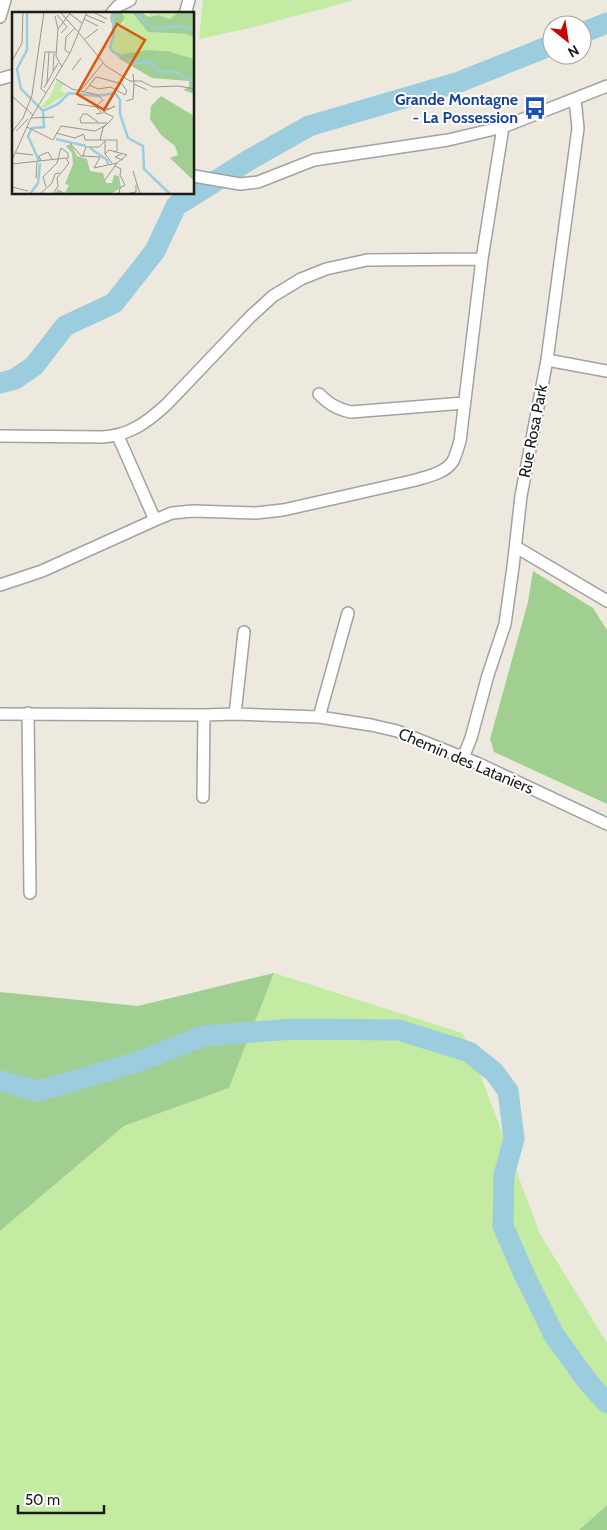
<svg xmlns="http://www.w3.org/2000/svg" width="607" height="1530" font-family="Cabin,sans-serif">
	<rect width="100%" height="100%" fill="#ede9df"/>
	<path fill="#c3eba1" d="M203 0H355L250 28 199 39Z
		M274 973 462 1033 474 1058 540 1234 607 1343V1505L579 1530H0V1231L124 1126 229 1088Z"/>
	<path fill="#a1cf91" d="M533 571 593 608 607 630V804L494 752 490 739 528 602Z
		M274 973 229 1088 124 1126 0 1231V992L138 1006Z
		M607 1505V1530H579Z"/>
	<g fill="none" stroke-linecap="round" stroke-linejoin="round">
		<path stroke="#9ccdde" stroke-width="21" d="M582 33 607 23
			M0 383 15 379 34 366 65 326 114 303 155 251 176 206 249 160 309 126 459 82 552 45
			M0 1081 38 1091 135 1063 203 1036 293 1029 399 1030 469 1052 494 1072 508 1091 514 1139 504 1175 503 1226 524 1274 554 1335 588 1382 607 1403"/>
		<defs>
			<path id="minor" d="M111 14 118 6 130 0
				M185 14 189 0
				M0 17 5 0
				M0 79 14 75
				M194 176 240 184 258 182 314 160 448 140 503 127 607 86
				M547 360 607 371
				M319 394C329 404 337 409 351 412L464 403
				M0 436 103 437C130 435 146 423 166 405L250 317 273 296 301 279 326 269 367 260 482 259
				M118 436 155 520
				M516 547 607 601
				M0 585 42 571 155 520 172 513 193 511 256 513 283 510 416 480C429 476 445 473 453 461 456 455 458 447 460 441L482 259 503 127
				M28 713 30 893
				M0 714 204 715 235 714 319 717 371 725 397 731 477 763 607 824
				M235 714 244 632
				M319 717 348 613
				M463 758 471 738 488 675 505 624 513 567 521 496 547 360 578 128 575 99
				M203 797 204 715"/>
		</defs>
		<use href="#minor" stroke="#a2a2a2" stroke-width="14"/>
		<use href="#minor" stroke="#fff" stroke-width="11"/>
	</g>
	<defs>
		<symbol id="bus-bare" viewBox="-9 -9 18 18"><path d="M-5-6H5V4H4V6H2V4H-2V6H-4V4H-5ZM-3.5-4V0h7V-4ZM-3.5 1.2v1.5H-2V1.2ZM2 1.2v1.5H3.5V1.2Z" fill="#1a4fb4" stroke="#fff" stroke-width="2.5" paint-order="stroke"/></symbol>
	</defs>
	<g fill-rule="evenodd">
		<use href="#bus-bare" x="519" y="92" width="32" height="32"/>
	</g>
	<g text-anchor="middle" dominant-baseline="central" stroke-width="4" stroke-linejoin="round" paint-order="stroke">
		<g font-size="16" font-weight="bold" fill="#164399" stroke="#fff" text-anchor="end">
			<text x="518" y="99">Grande Montagne<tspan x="518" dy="18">- La Possession</tspan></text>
		</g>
		<g font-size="16" fill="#1b1b1b" stroke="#fff">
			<text transform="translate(533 431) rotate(-79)">Rue Rosa Park</text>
			<text transform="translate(466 761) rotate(23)">Chemin des Lataniers</text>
		</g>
	</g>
	<g transform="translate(12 12)">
		<rect width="182" height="182" fill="#ede9df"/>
		<path d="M112 0H120L144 21 174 22 182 25V47L149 38 111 42 106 46 99 38 100 14 112 12ZM137 0H167L158 7 146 3 137 5ZM45 68 52 72 48 78 54 82 32 96 29 95 38 85Z" fill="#c3eba1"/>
		<path d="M98 6a7 7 0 1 1 14 0a7 7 0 1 1-14 0ZM129 0 137 5 146 3 158 7 167 0H182V25L174 22 136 20 120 0ZM135 38 155 39 182 47V82L171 78 177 75V69L140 66 106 46 111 42ZM149 84 182 104V169L158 146 166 143 163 134 149 123 138 107 139 94ZM59 132 65 144 75 147 78 159 91 161 94 171H100L102 163 107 164 109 176 98 182H43L46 177 53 181 57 173 53 172 61 152 60 141 54 134Z" fill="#a1cf91"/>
		<path fill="none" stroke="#9ccdde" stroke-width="2.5" d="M15 0V38L5 57 9 77 31 99 46 92 57 81 85 84 103 81 108 88V102L116 126 131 134 132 157 158 182M100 0 102 22 98 35 101 40 124 51 139 50 145 59 163 60 183 71M125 0 131 9 143 17 168 14 183 19M44 127 74 134M78 136 95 148 96 152M27 149 16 124 20 116 32 115 31 99M18 182 26 171 28 151"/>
		<path fill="none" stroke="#999791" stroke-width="1" d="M48 0 67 21M81 0 95 7M58 2 70 11M45 3 55 15 49 21M74 3 93 11M43 4 46 17 44 44 50 55M72 7 86 14M46 17 59 0M67 21 94 54 118 69H129L141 75 166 74 183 77M73 27 86 17M58 41 53 38 54 25 63 16M0 49 10 31 11 0M60 58 69 46M41 59 42 41M121 62 122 72 135 78M44 67 60 77 86 83 91 88 84 94M35 71 37 40M32 76 46 51M69 78 91 51M73 79 83 66 85 65 110 72 115 79 113 83 99 75 86 77 77 73M34 81 29 77 33 40H44M0 84 21 103M114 89 121 87 122 72M65 92 98 97M83 94 90 101 84 102M99 96 103 94 91 100 102 105M19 106 42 105M68 107 69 111H95M68 107 71 102H75L86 110M15 115 41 128 49 114 83 119 94 113M4 119 16 107M0 120 11 106 20 83 32 0M44 121 63 126 72 122M72 123 73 128H105V139L102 140M88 128 91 116 101 106M93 129V142L100 151M58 131 69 144 88 145 82 156 105 151M4 141 21 143M109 142 103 145 111 148M71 144 74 135H87L93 129M0 148 19 106 58 41 75 0M29 149 27 144 36 140 40 147M0 152 54 146 57 151 45 166 46 174 41 182M103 154 109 157 108 163 113 173 108 176 107 182M121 159 128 182M24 166 25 150M93 168 105 151 115 143 97 138 93 142M0 175 16 179M34 175 31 165 45 151 49 136 56 141V147M28 182 40 171 43 162 48 161M114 182 124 180V173"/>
		<path fill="#de560d" fill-opacity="0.15" stroke="#de560d" stroke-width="2.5" d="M105 12 133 28 92 98 65 82Z"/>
		<rect width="182" height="182" fill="none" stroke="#1b1b1b" stroke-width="2.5"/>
	</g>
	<g transform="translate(567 40) rotate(150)"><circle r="24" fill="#ffffff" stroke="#a4a4a4"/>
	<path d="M0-4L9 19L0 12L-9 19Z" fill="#c50700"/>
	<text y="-8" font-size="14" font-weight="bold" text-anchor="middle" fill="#1b1b1b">N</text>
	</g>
	<path d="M18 1505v8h86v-8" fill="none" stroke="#1b1b1b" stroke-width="2.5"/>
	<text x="25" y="1505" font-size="15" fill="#1b1b1b" stroke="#ffffff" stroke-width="4" paint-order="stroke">50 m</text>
</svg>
